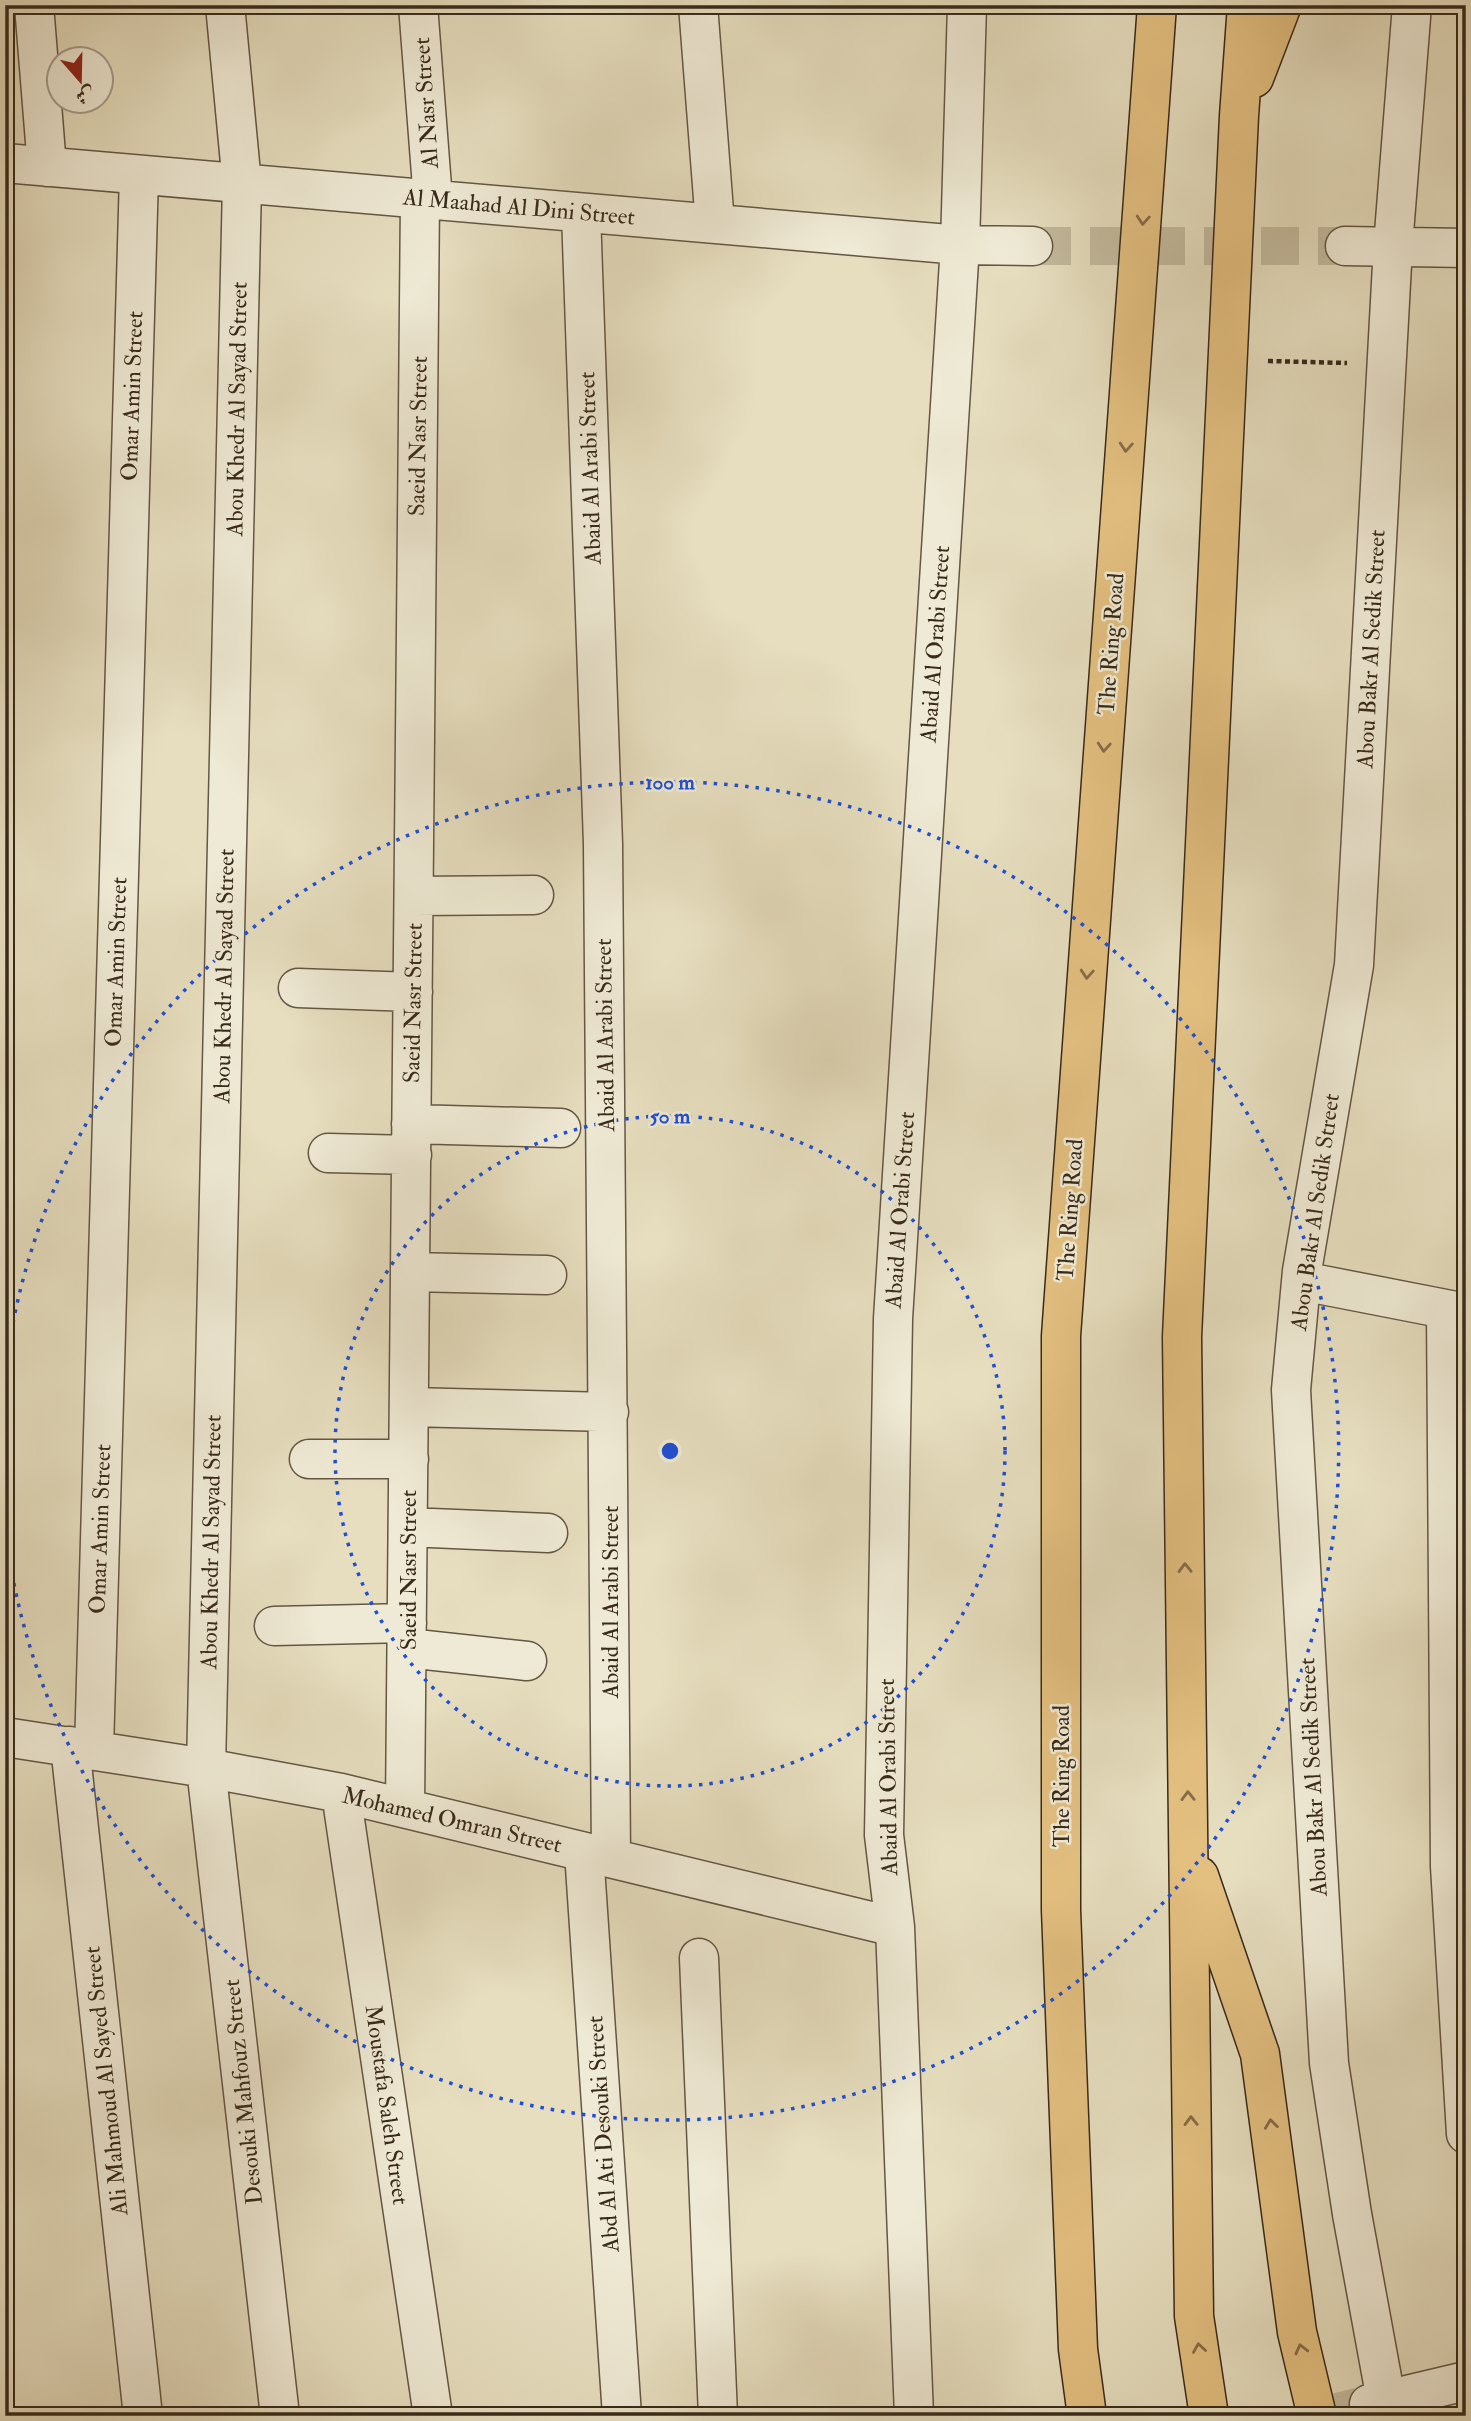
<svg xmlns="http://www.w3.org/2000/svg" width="1471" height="2421" font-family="'IM FELL Double Pica',Amiri,serif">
	<rect width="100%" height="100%" fill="#e6debf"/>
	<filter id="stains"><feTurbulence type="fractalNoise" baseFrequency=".00286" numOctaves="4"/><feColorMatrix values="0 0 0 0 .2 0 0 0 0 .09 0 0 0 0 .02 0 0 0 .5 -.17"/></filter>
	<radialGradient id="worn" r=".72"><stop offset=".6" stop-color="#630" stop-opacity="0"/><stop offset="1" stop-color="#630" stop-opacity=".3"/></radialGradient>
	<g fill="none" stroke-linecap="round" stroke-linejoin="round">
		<path stroke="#c3ba9e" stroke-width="38" stroke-dasharray="38 19" stroke-linecap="butt" d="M1033 246H1345
			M1322 2416 1369 2404"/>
		<defs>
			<path id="street" d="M34 5 47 167
				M225 5 242 184 206 1768 280 2416
				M418 5 433 200
				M698 5 715 224
				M5 163 960 245 1033 246
				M581 213 603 844 611 1858
				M1345 246 1466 248
				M414 896 534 895
				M298 988 413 992
				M411 1124 561 1128
				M328 1153 412 1155
				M411 1272 547 1275
				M1302 1281 1466 1313
				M1446 1310 1450 1866 1466 2134
				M409 1407 609 1412
				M309 1459H409
				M408 1527 548 1533
				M274 1626 407 1623
				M407 1648 527 1661
				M5 1737 206 1768 341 1793 895 1927
				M70 1746 143 2416
				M94 1750 139 175
				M341 1793 433 2416
				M405 1808 420 199
				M584 1852 622 2416
				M699 1958 718 2416
				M1369 2404 1466 2381
				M914 2416 895 1927 884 1835 893 1319 960 245 967 5
				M1389 2416 1352 2214 1329 2063 1291 1390 1302 1271 1354 965 1393 246 1412 5"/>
			<path id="highway" d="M1254 78 1282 5
				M1199 1876 1260 2054 1297 2332 1317 2416
				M1087 2416 1078 2349 1061 1910V1336L1157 5
				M1209 2416 1194 2316 1182 1337 1239 116 1247 5"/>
		</defs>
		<use href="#street" stroke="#645744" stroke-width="41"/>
		<use href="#highway" stroke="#392a1b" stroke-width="41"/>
		<path stroke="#392a1b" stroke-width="4.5" stroke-dasharray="5 3.5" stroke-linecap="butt" d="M1268 361 1347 363"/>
		<use href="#street" stroke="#efead5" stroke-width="38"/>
		<use href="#highway" stroke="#e3bf80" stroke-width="38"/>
	</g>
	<defs><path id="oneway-chevron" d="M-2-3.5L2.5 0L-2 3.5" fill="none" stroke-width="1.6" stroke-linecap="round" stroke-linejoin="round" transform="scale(1.75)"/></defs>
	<g stroke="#866d48">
		<use href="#oneway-chevron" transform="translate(1143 220) rotate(94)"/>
		<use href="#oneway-chevron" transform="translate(1126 447) rotate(94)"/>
		<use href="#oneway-chevron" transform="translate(1104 747) rotate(94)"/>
		<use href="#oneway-chevron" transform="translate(1087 974) rotate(94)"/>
		<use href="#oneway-chevron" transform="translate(1185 1568) rotate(-91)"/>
		<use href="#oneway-chevron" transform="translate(1188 1796) rotate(-91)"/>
		<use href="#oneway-chevron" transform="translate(1191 2121) rotate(-91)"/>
		<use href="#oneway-chevron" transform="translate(1271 2124) rotate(-97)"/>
		<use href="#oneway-chevron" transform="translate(1199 2348) rotate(-99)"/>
		<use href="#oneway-chevron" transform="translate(1301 2349) rotate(-104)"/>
	</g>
	<g fill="none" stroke="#1d4ed8" stroke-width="3.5" stroke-dasharray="3.5 7">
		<circle cx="670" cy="1451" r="335"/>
		<path d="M5 1375A669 669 0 1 1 5 1527"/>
	</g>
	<g text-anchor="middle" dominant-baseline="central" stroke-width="5" stroke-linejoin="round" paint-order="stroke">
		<g font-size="23" fill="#392a1b" stroke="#efead5">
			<text transform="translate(426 103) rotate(-94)">Al Nasr Street</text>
			<text transform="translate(519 207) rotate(5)">Al Maahad Al Dini Street</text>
			<text transform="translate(132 396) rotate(-88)">Omar Amin Street</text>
			<text transform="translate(237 409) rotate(-89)">Abou Khedr Al Sayad Street</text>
			<text transform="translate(418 436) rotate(-89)">Saeid Nasr Street</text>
			<text transform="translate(590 468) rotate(-92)">Abaid Al Arabi Street</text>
			<text transform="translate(935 644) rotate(-86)">Abaid Al Orabi Street</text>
			<text transform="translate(1111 644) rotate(-86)">The Ring Road</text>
			<text transform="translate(1371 649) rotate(-87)">Abou Bakr Al Sedik Street</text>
			<text transform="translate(116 962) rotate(-88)">Omar Amin Street</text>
			<text transform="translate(224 976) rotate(-89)">Abou Khedr Al Sayad Street</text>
			<text transform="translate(413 1003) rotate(-89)">Saeid Nasr Street</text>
			<text transform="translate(605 1035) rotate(-91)">Abaid Al Arabi Street</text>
			<text transform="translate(900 1210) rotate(-86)">Abaid Al Orabi Street</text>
			<text transform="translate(1070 1210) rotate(-86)">The Ring Road</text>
			<text transform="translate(1315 1212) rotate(-82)">Abou Bakr Al Sedik Street</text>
			<text transform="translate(100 1529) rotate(-88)">Omar Amin Street</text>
			<text transform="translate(211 1542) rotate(-89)">Abou Khedr Al Sayad Street</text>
			<text transform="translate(408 1570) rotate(-90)">Saeid Nasr Street</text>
			<text transform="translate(610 1602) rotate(-90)">Abaid Al Arabi Street</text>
			<text transform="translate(1061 1776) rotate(-90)">The Ring Road</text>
			<text transform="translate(888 1777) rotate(-91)">Abaid Al Orabi Street</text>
			<text transform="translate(1313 1777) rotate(-93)">Abou Bakr Al Sedik Street</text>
			<text transform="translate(452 1820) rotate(13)">Mohamed Omran Street</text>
			<text transform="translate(106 2081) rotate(-96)">Ali Mahmoud Al Sayed Street</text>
			<text transform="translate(243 2092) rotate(-96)">Desouki Mahfouz Street</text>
			<text transform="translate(387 2105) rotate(82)">Moustafa Saleh Street</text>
			<text transform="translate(603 2134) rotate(-94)">Abd Al Ati Desouki Street</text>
		</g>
	</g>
	<circle cx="670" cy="1451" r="10" fill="#1d4ed8" stroke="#efead5" stroke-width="3.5"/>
	<g font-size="21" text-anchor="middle" font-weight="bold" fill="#1d4ed8" stroke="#efead5" stroke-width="5" stroke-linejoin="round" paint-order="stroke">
		<text x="670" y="789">100 m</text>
		<text x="670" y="1123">50 m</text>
	</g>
	<rect width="1471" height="2421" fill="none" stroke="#e6debf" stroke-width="28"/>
	<rect x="7" y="7" width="1457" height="2407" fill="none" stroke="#392a1b" stroke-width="3.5"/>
	<rect x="14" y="14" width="1443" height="2393" fill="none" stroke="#392a1b" stroke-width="2"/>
	<g transform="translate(80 80) rotate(160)"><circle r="33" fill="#efead5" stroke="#a69d8b" stroke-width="2"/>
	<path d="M0-5L12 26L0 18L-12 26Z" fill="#8f2418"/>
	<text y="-10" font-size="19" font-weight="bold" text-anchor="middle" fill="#392a1b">ش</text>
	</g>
	<rect width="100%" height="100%" filter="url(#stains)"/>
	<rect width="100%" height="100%" fill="url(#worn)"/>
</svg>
